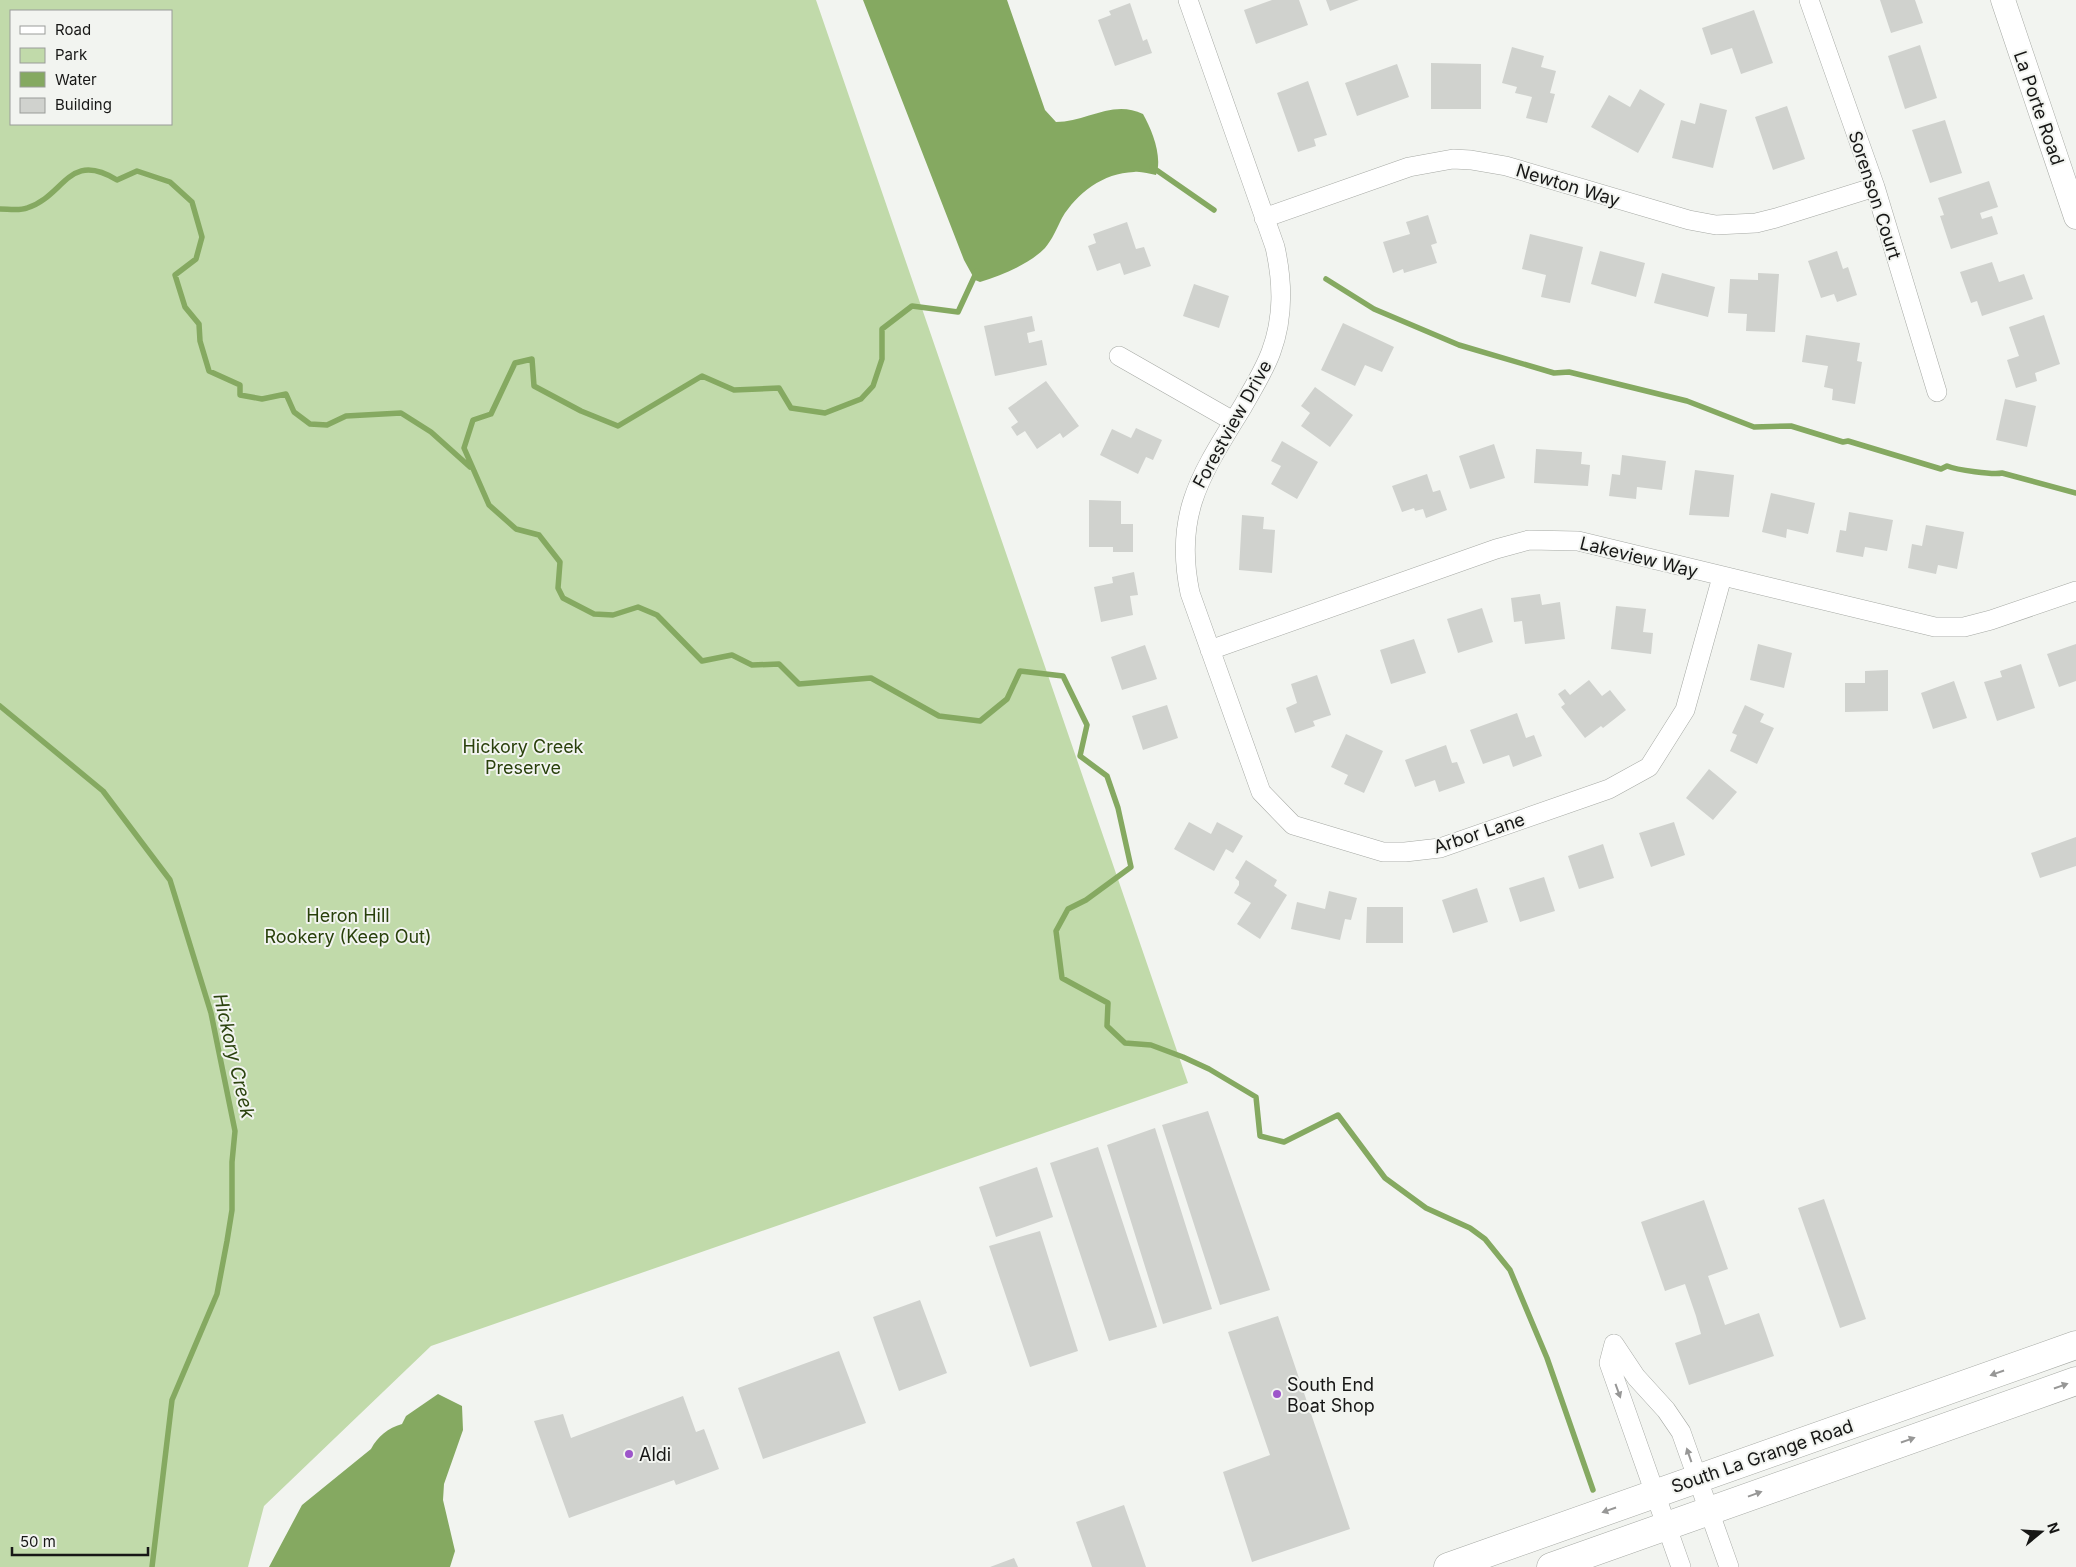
<svg xmlns="http://www.w3.org/2000/svg" width="2076" height="1567" font-family="Inter,sans-serif">
	<rect width="100%" height="100%" fill="#f2f4f0"/>
	<path fill="#c1daaa" fill-rule="evenodd" d="M0 0H816L1188 1083 431 1346 264 1506 248 1567H0ZM171 11V124H11V11Z"/>
	<path fill="#85a961" d="M863 0H1007L1045 110 1056 122C1086 122 1113 99 1143 114 1152 130 1163 157 1156 175 1149 174 1141 171 1134 172 1103 173 1077 193 1062 218 1057 228 1052 240 1045 248 1028 265 1002 275 980 282L975 280 964 260Z
		M438 1394 462 1406 463 1430 444 1484 443 1500 455 1551 450 1567H269L302 1505 371 1449C378 1436 388 1428 402 1424L406 1416Z"/>
	<g fill="none" stroke-linecap="round" stroke-linejoin="round">
		<path stroke="#85a961" stroke-width="5.5" d="M1152 167 1214 210
			M0 209C8 209 20 211 27 208 65 196 68 150 117 180L137 171 170 182 192 202 202 237 196 259 175 275 185 307 199 324 200 341 209 371 240 385V395L262 399 286 394 294 412 310 424 327 425 346 416 401 413 431 432 470 467
			M977 271 958 312 912 306 882 329V359L873 386 861 399 825 413 791 408 779 388 734 390 702 376 618 426 581 411 534 386 532 359 515 363 491 414 473 420 464 448 489 505 516 529 539 535 560 562 558 588 563 598 594 614 613 615 638 607 657 615 702 661 732 655 752 665 779 664 799 684 871 678 939 716 980 721 1007 699 1020 671 1063 676 1087 725 1080 756 1107 776 1118 808 1131 867 1086 900 1068 909 1056 931 1062 978 1108 1003 1107 1026 1125 1043 1151 1045 1183 1057 1209 1069 1256 1097 1260 1136 1284 1142 1338 1115 1385 1178 1426 1208 1470 1228 1485 1239 1510 1270 1547 1358 1593 1490
			M1326 279 1374 309 1459 345 1554 373 1569 372 1687 401 1754 427 1791 426 1843 442 1848 441 1941 469 1947 466C1957 470 1993 475 2002 473L2076 493
			M0 706 103 791 170 880 211 1013 235 1131 232 1162V1210L227 1241 217 1294 172 1400 152 1567"/>
	</g>
	<path fill="#d0d2ce" d="M1272 0H1299L1308 25 1256 44 1244 10Z
		M1326 0H1359L1330 11Z
		M1880 0H1915L1923 23 1891 33Z
		M1130 3 1143 41 1147 39 1152 53 1115 66 1098 20 1111 15 1109 11Z
		M1754 10 1773 63 1741 74 1732 48 1711 55 1702 28Z
		M1920 45 1937 98 1905 109 1888 56Z
		M1512 47 1544 56 1541 67 1556 71 1550 93 1555 94 1547 123 1526 118 1532 97 1515 93 1517 87 1502 83Z
		M1431 63 1481 64V109H1431Z
		M1397 64 1409 97 1357 116 1345 83Z
		M1308 81 1327 135 1314 139 1316 146 1298 152 1277 93Z
		M1640 89 1665 104 1638 153 1591 127 1609 95 1630 107Z
		M1700 103 1727 110 1713 168 1672 158 1681 120 1695 124Z
		M1787 106 1805 159 1773 170 1755 117Z
		M1945 120 1962 173 1930 183 1912 130Z
		M1989 181 1998 207 1980 213 1982 219 1992 216 1998 234 1951 249 1940 216 1944 215 1938 198Z
		M1428 215 1437 243 1431 245 1437 263 1404 273 1403 269 1393 273 1383 242 1410 234 1406 222Z
		M1127 222 1136 249 1144 247 1151 266 1124 275 1120 263 1097 271 1088 246 1096 243 1093 234Z
		M1530 234 1583 247 1570 303 1541 297 1546 275 1522 269Z
		M1600 251 1645 263 1636 297 1591 284Z
		M1837 251 1843 269 1848 267 1857 295 1837 302 1834 294 1821 298 1808 261Z
		M1992 262 1999 282 2024 274 2033 299 1982 316 1977 301 1971 303 1960 272Z
		M1662 273 1715 287 1708 317 1654 303Z
		M1758 273 1779 274 1775 332 1746 331 1747 314 1728 313 1730 279 1758 280Z
		M1194 284 1229 296 1219 328 1183 316Z
		M2044 315 2060 364 2035 373 2037 381 2016 388 2007 360 2019 356 2009 327Z
		M1032 316 1035 331 1027 333 1029 343 1042 340 1047 365 995 376 984 326Z
		M1343 323 1394 347 1382 372 1365 365 1355 386 1321 370Z
		M1806 335 1860 343 1857 361 1862 362 1855 404 1832 400 1833 389 1824 387 1828 366 1802 362Z
		M1046 381 1079 426 1063 438 1060 433 1037 449 1025 431 1017 436 1011 427 1018 422 1008 408Z
		M1315 387 1353 415 1330 447 1301 426 1310 413 1301 406Z
		M2005 399 2036 406 2027 447 1996 440Z
		M1136 428 1162 440 1153 460 1146 457 1138 474 1100 455 1112 429 1131 438Z
		M1282 441 1318 462 1297 499 1271 484 1281 466 1271 461Z
		M1494 444 1505 478 1470 489 1459 456Z
		M1536 449 1582 452 1581 464 1590 465 1588 486 1534 483Z
		M1622 455 1666 461 1662 490 1637 487 1636 499 1609 496 1612 474 1620 475Z
		M1695 470 1734 475 1729 517 1689 515Z
		M1427 474 1433 492 1440 490 1447 510 1426 518 1423 509 1415 511 1414 508 1402 512 1392 486Z
		M1771 493 1815 503 1808 534 1787 529 1786 538 1762 532Z
		M1089 500 1121 501V524H1133V552H1113V547H1089Z
		M1849 512 1893 520 1887 551 1865 547 1863 557 1836 552 1840 530 1846 531Z
		M1242 515 1264 517 1263 529 1275 530 1272 573 1239 570Z
		M1926 525 1964 532 1957 569 1938 565 1936 574 1908 568 1912 544 1922 546Z
		M1134 572 1138 595 1130 596 1133 615 1101 622 1094 587 1113 583 1112 577Z
		M1540 594 1542 605 1560 602 1565 639 1525 644 1522 621 1514 622 1511 598Z
		M1616 606 1646 609 1643 632 1653 633 1651 654 1611 649Z
		M1482 608 1493 642 1458 653 1447 619Z
		M1414 639 1426 673 1391 684 1380 650Z
		M1758 644 1792 653 1784 688 1750 680Z
		M2076 644V681L2059 687 2047 654Z
		M1145 645 1157 679 1122 690 1111 657Z
		M2021 664 2035 708 1997 721 1984 682 2002 677 2000 671Z
		M1888 670V711L1845 712V683H1865V671Z
		M1317 675 1331 715 1313 721 1315 726 1295 733 1286 708 1297 703 1291 684Z
		M1589 680 1602 696 1610 690 1626 710 1603 728 1601 726 1585 738 1561 707 1565 704 1558 694 1565 689 1570 695Z
		M1954 681 1967 718 1933 729 1921 693Z
		M1167 705 1178 738 1143 750 1132 716Z
		M1745 705 1764 714 1760 722 1774 728 1757 764 1730 751 1737 735 1732 733Z
		M1517 713 1526 738 1534 735 1542 756 1513 767 1509 755 1483 764 1470 730Z
		M1346 734 1383 751 1364 793 1344 784 1348 775 1331 767Z
		M1446 745 1452 763 1457 762 1465 783 1439 792 1435 780 1415 787 1405 760Z
		M1709 769 1737 792 1713 820 1686 798Z
		M1189 822 1211 834 1217 822 1243 836 1233 853 1226 849 1214 871 1174 849Z
		M1674 822 1685 855 1651 867 1639 833Z
		M2076 837V866L2040 878 2031 853Z
		M1603 844 1614 878 1579 889 1568 856Z
		M1246 860 1277 880 1274 886 1287 895 1260 939 1237 924 1251 903 1234 893 1239 885V881L1235 878Z
		M1544 877 1555 911 1520 922 1509 888Z
		M1477 888 1488 922 1453 933 1442 900Z
		M1329 891 1357 898 1351 920 1345 919 1340 940 1291 929 1297 902 1325 909Z
		M1367 907H1403V943H1366Z
		M1208 1111 1270 1290 1220 1305 1162 1125Z
		M1155 1128 1212 1309 1163 1324 1107 1145Z
		M1098 1147 1157 1327 1109 1341 1050 1163Z
		M1037 1167 1053 1217 996 1237 979 1187Z
		M1824 1199 1866 1319 1840 1328 1798 1208Z
		M1704 1200 1728 1269 1708 1276 1725 1325 1759 1313 1774 1356 1689 1385 1675 1343 1701 1334 1696 1316 1685 1284 1665 1291 1641 1222Z
		M1040 1231 1078 1351 1030 1367 989 1246Z
		M920 1300 947 1373 899 1391 873 1317Z
		M1278 1316 1350 1529 1252 1562 1223 1472 1270 1455 1228 1332Z
		M839 1351 866 1423 763 1459 738 1388Z
		M683 1396 696 1432 704 1429 719 1469 676 1485 674 1480 569 1518 534 1421 563 1414 571 1438Z
		M1124 1505 1146 1567H1092L1076 1522Z
		M1014 1558 1018 1567H990Z"/>
	<g fill="none" stroke-linecap="round" stroke-linejoin="round">
		<defs>
			<path id="minor" d="M1188 0 1275 247C1283 283 1284 317 1271 352 1264 371 1253 388 1243 406 1203 472 1173 512 1190 593L1261 792 1293 825 1383 852H1405L1440 848 1609 789 1649 767 1685 710 1722 577
				M1809 0 1875 187 1937 392
				M1264 218 1409 167 1453 159 1471 160 1506 166 1689 220 1716 225 1756 223 1776 218 1875 187
				M1119 356 1233 421
				M1210 650 1496 549 1529 540 1578 541 1935 627H1964L1991 620 2076 591
				M1614 1344 1636 1377 1666 1410 1681 1432 1729 1567
				M1614 1344 1609 1363 1681 1567"/>
			<path id="tertiary" d="M2003 0 2076 217"/>
			<path id="primary" d="M1448 1567 2076 1345
				M1551 1567 2076 1381"/>
		</defs>
		<use href="#minor" stroke="#a6a9a4" stroke-width="20"/>
		<use href="#tertiary" stroke="#a6a9a4" stroke-width="25"/>
		<use href="#primary" stroke="#a6a9a4" stroke-width="29"/>
		<use href="#minor" stroke="#fff" stroke-width="19"/>
		<use href="#tertiary" stroke="#fff" stroke-width="24"/>
		<use href="#primary" stroke="#fff" stroke-width="28"/>
	</g>
	<defs><path id="oneway-solid" d="M-6-.8H1V-3.2L6.5 0L1 3.2V.8H-6Z" transform="scale(1.25)"/></defs>
	<g fill="#979796">
		<use href="#oneway-solid" transform="translate(1997 1373) rotate(161)"/>
		<use href="#oneway-solid" transform="translate(2061 1386) rotate(-19)"/>
		<use href="#oneway-solid" transform="translate(1618 1391) rotate(70)"/>
		<use href="#oneway-solid" transform="translate(1908 1440) rotate(-19)"/>
		<use href="#oneway-solid" transform="translate(1689 1455) rotate(-109)"/>
		<use href="#oneway-solid" transform="translate(1755 1494) rotate(-20)"/>
		<use href="#oneway-solid" transform="translate(1609 1510) rotate(161)"/>
	</g>
	<g fill="#9d56ca" stroke="#f2f4f0" stroke-width="2">
		<circle cx="1277" cy="1394" r="5"/>
		<circle cx="629" cy="1454" r="5"/>
	</g>
	<g text-anchor="middle" dominant-baseline="central" stroke-width="4" stroke-linejoin="round" paint-order="stroke">
		<g font-size="18" fill="#171716" stroke="#f2f4f0">
			<text transform="translate(2039 108) rotate(71)">La Porte Road</text>
			<text transform="translate(1568 185) rotate(17)">Newton Way</text>
			<text transform="translate(1875 195) rotate(72)">Sorenson Court</text>
			<text transform="translate(1232 424) rotate(-61)">Forestview Drive</text>
			<text transform="translate(1639 557) rotate(14)">Lakeview Way</text>
			<text transform="translate(1479 833) rotate(-18)">Arbor Lane</text>
			<text transform="translate(1762 1456) rotate(-19)">South La Grange Road</text>
		</g>
		<g font-size="18" fill="#29400b" stroke="#f2f4f0">
			<text x="523" y="746">Hickory Creek<tspan x="523" dy="21">Preserve</tspan></text>
			<text x="348" y="915">Heron Hill<tspan x="348" dy="21">Rookery (Keep Out)</tspan></text>
		</g>
		<g font-size="18" fill="#171716" stroke="#f2f4f0" text-anchor="start">
			<text x="1287" y="1384">South End<tspan x="1287" dy="21">Boat Shop</tspan></text>
			<text x="639" y="1454">Aldi</text>
		</g>
		<g font-size="19" font-style="italic" fill="#2c430f" stroke="#f2f4f0">
			<text transform="translate(234 1056) rotate(77)">Hickory Creek</text>
		</g>
	</g>
	<rect x="10" y="10" width="162" height="115" fill="#f2f4f0" stroke="#9a9c99"/>
	<rect x="20" y="26" width="25" height="8" fill="#ffffff" stroke="#9a9c99"/>
	<text x="55" y="35" font-size="15" fill="#171716">Road</text>
	<rect x="20" y="48" width="25" height="15" fill="#c1daaa" stroke="#9a9c99"/>
	<text x="55" y="60" font-size="15" fill="#171716">Park</text>
	<rect x="20" y="72" width="25" height="15" fill="#85a961" stroke="#9a9c99"/>
	<text x="55" y="85" font-size="15" fill="#171716">Water</text>
	<rect x="20" y="98" width="25" height="15" fill="#d0d2ce" stroke="#9a9c99"/>
	<text x="55" y="110" font-size="15" fill="#171716">Building</text>
	<g transform="translate(2041 1532) rotate(72)" stroke="#f2f4f0" stroke-width="4" paint-order="stroke">
	<path d="M0-4L9 19L0 12L-9 19Z" fill="#171716"/>
	<text y="-8" font-size="14" font-weight="bold" text-anchor="middle" fill="#171716">N</text>
	</g>
	<path d="M12 1547v8h136v-8" fill="none" stroke="#171716" stroke-width="2.5"/>
	<text x="20" y="1547" font-size="15" fill="#171716" stroke="#f2f4f0" stroke-width="4" paint-order="stroke">50 m</text>
</svg>
